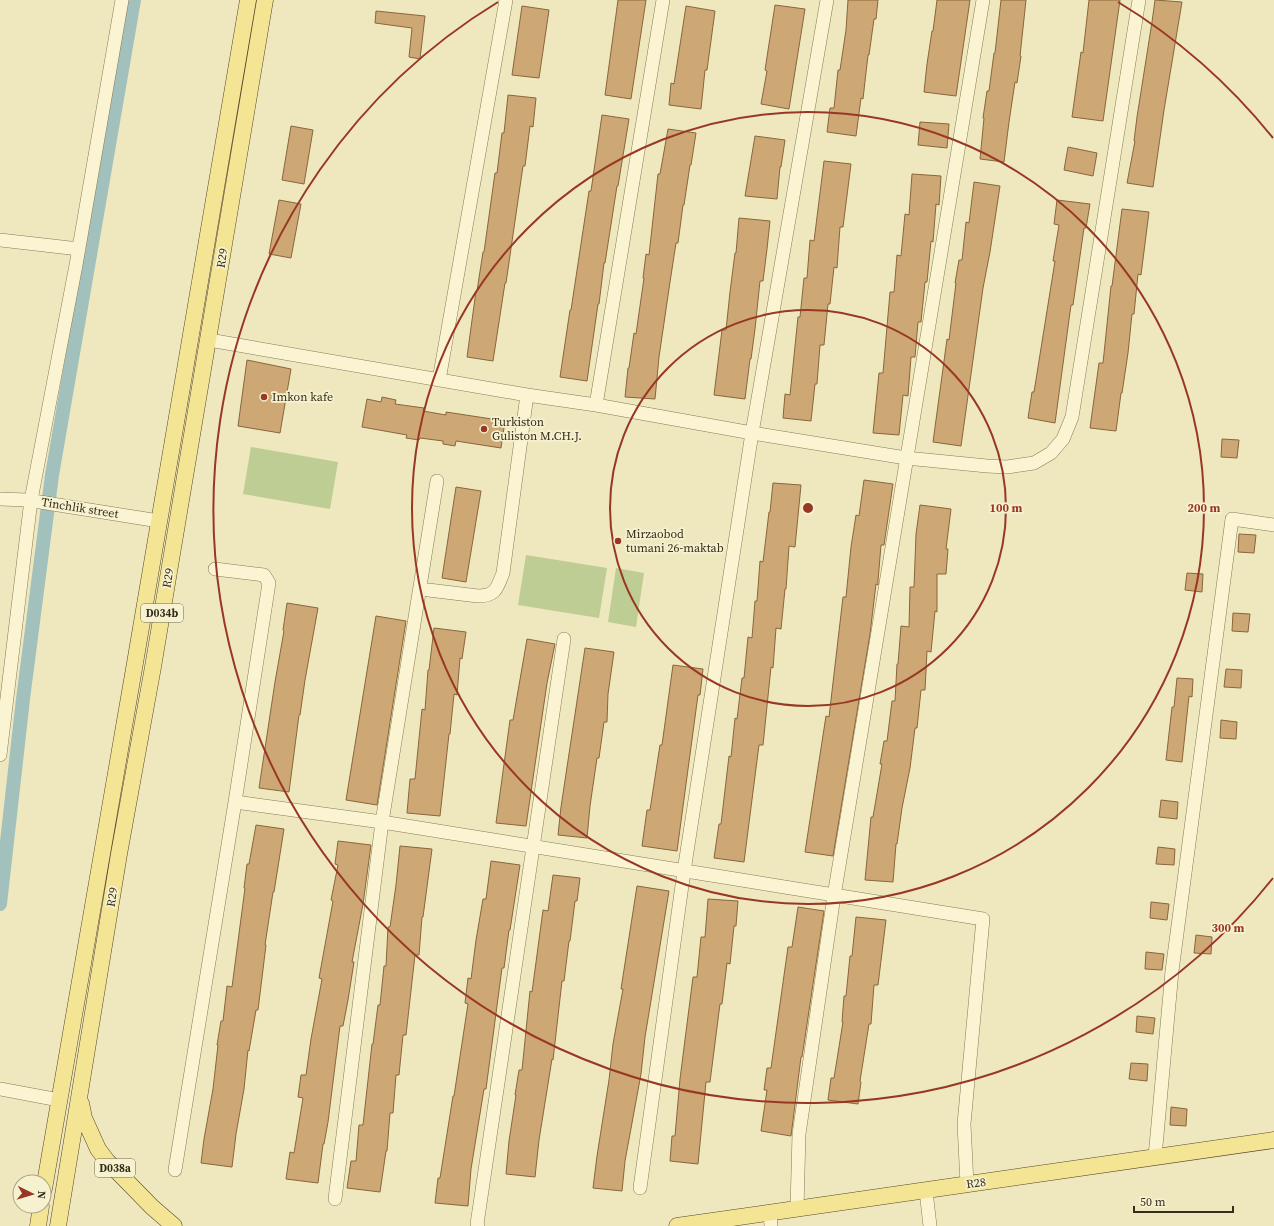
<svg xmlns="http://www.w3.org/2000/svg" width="1274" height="1226" font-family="'Source Serif 4',serif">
	<rect width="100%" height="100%" fill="#efe8bf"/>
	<path fill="#bdcd93" d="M251 447 338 462 330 509 243 494Z
		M526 555 607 568 599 618 518 605Z
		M616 568 644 573 636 627 608 622Z"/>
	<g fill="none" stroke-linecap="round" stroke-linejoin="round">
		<path stroke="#a2c1bc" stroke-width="14" d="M0 904 23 699 52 475 134 0"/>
	</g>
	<path fill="#cea874" stroke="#88663c" d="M618 0H646L631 99 605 95Z
		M848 0H878L876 19H874L869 55H868L863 99 861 98 856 136 827 132 830 108H834L838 70H840L846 30Z
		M937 0H970L956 96 924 92 927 64 932 31H933Z
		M1001 0H1026L1020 56H1021L1017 83 1015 82 1009 122 1004 162 980 159 984 118H983L987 91H989L994 53H995Z
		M1089 0H1120L1103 121 1072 117 1081 52 1083 53Z
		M1155 0 1182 2 1164 110 1153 187 1127 183 1135 141H1134L1137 117 1152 22Z
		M775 5 805 9 789 109 761 104 767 71 765 70Z
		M522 6 549 10 539 78 512 75Z
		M686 6 715 11 707 70H705L701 109 669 105 671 83 674 84Z
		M376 11 425 16 420 59 409 57 412 28 375 23Z
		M508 95 536 98 533 127 530 126 525 166H523L506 283H505L493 361 467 357 476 291H477L483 252H484L495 173H497L502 133H504Z
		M602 115 629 119 618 186H617L605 263H604L599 304H598L587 381 560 377 570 310H571L589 191H591Z
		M920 122 949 124 947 148 918 145Z
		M291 126 313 130 304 184 282 180Z
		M668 129 696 133 691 165H690L684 205H683L678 243H676L670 282 659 357 655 399 625 397 628 368H629L634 333 636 334 644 278H643L646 254 649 255 658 174H660Z
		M755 136 785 140 781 167H780L777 199 745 196Z
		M1068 147 1097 153 1093 176 1064 170Z
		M824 161 851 164 843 227H840L837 268 834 267 830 304H828L824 345H820L817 384H815L811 421 783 418 785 394 790 395 798 317H800L804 278H807L810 240 814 241Z
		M912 174 941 176 939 205 936 204 933 242 931 241 927 282H925L921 322H918L915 357H911L908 396 903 395 899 435 873 433 879 373H883L890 292H894L897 255 901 256 905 214 909 215Z
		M974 182 1000 186 990 252 983 288 961 446 933 442 947 339 949 340 956 283H955L959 260H962L966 222 969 223Z
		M279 200 301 204 291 258 269 254Z
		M1057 200 1090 204 1086 228H1084L1073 305H1071L1055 423 1028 418 1032 392H1034L1055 261H1053L1059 225 1054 224Z
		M1122 209 1149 212 1141 275 1138 274 1134 314H1132L1128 353 1122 393H1121L1116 431 1090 428 1099 363H1103L1111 286H1112Z
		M739 218 770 221 767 249 763 281H760L755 329 751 359H750L745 399 714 395 722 330H726L730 292 735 253H736Z
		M247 360 291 369 280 433 238 426Z
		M382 397 396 400 395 404 424 408 423 411 446 415V412L505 421 501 448 456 441 455 446 443 444V441L420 438 419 440 406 438 407 435 362 427 367 399 381 402Z
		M1222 439 1239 440 1237 458 1221 457Z
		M864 480 893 484 884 545H881L878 581V585L876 584 870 634 833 856 805 852 826 716 829 717 843 597H846L851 547 856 515 859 516Z
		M773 483 801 485 795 547 789 546 786 589H785L781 629 776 628 773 668 771 667 763 745H759L744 862 714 858 719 824H721L729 756 731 757 735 718 737 719 742 678H744L748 637 752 638 755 601H757L760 561 763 562 769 512H770Z
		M456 487 481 491 466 582 442 578Z
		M920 505 951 509 946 549H948L946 574H937V612L935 611 931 652 927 651 925 690H921L917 728H915L910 768 902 808 897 844H896L893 882 865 880 871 817H873L882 764H880L884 741H887L892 701H895L897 664H898L901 626 909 627 910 587H914L916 534Z
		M1239 534 1256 535 1254 553 1238 552Z
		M1187 573 1203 574 1202 592 1185 590Z
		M287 603 318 608 305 680 300 715H299L289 792 259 788 275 682 284 631 283 630Z
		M1233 613 1250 614 1248 632 1232 631Z
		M376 616 406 621 377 805 346 800Z
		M434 628 466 632 462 659 460 658 457 695 454 694 450 734H449L440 816 407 813 410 779H415L422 709 425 710 428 670H429Z
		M527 639 555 644 547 683 526 826 496 823 510 720H513Z
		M585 648 614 652 608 694 607 722H604L599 758H597L590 806 587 838 558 835 561 807Z
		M673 665 703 669 700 695H698L677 851 642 846 647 810H650L660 745H662Z
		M1226 669 1242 670 1241 688 1224 687Z
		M1177 678 1193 679 1192 697 1189 696 1182 762 1166 760 1172 707H1174Z
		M1221 720 1237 722 1236 739 1220 738Z
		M1161 800 1178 802 1177 819 1159 817Z
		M256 825 284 829 274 892H273L265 945H266L258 1010H256L249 1051 248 1050 244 1089 236 1134 232 1167 201 1163 204 1139 213 1089 218 1045H217L221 1021H223L227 986 232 987 245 888H244L247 864H249Z
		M338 841 371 845 363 904 352 962H354L348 1000 343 1026H340L328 1122 324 1144H323L318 1183 286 1179 290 1152 294 1153 303 1098 298 1097 301 1075H306L311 1039 322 979 319 978 333 901 331 900 338 865 335 864Z
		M400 846 432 849 423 917H422L419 955H415L406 1035H403L399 1075H396L393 1113H390L387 1151H386L380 1192 347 1188 351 1161H356L359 1125H363L372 1044H373L378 1005H380L384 966H386L388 927H390L396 885Z
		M1158 847 1175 849 1174 865 1156 864Z
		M491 861 520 865 510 930H509L504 968H502L486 1089H484L471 1169 468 1206 435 1203 438 1178H440L453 1096H454L468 1004 465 1003 468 978 471 979 476 940 483 899H486Z
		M553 875 580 878 577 901H575L570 941H569L564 981H562L553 1060 552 1059 539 1140 535 1177 506 1174 509 1141 516 1095H515L519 1070H522L530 991 532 992 543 910 548 911Z
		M637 886 669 891 645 1037 641 1074 625 1161 622 1191 593 1188 597 1156 609 1080 613 1044 623 989H621Z
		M708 899 738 901 736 926H734L730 964 727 963 722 1004H720L710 1082H706L698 1164 670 1161 672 1136H675L680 1079 693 977H697L701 937H705Z
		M1151 902 1169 904 1167 920 1150 918Z
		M798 907 824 911 802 1057H801L791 1136 761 1131 767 1090H764L767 1068H771L788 947H792Z
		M856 917 886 920 878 985H874L871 1024H869L860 1081 861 1082 858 1104 828 1100 831 1078H834L843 1022H842L844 996H846L850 956H852Z
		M1196 935 1212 937 1211 954 1194 953Z
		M1146 952 1164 954 1162 970 1145 969Z
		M1137 1016 1155 1018 1153 1034 1136 1032Z
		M1131 1063 1148 1064 1147 1081 1129 1079Z
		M1171 1107 1187 1109 1186 1126 1170 1125Z"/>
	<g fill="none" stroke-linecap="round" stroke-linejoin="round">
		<defs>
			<path id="minor" d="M0 240 79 249
				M209 340 527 395 596 405 752 433 906 458 987 466 1007 467 1034 463 1051 453 1063 439 1072 417 1139 0
				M439 380 506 0
				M596 405 663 0
				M0 499 27 500 159 521
				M420 589 478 596C496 596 497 588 503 573L527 395
				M0 755 31 500 76 265 122 0
				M235 802 382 822 983 919 964 1124 967 1184
				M0 1089 59 1100
				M1155 1157 1172 971 1232 519 1274 525
				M175 1170 235 802 269 583 264 575 215 569
				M640 1188 684 871 752 433 827 0
				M926 1191 930 1226
				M335 1199 382 822 437 481
				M797 1208 799 1134 834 896 983 0
				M770 1213 771 1226
				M478 1226 477 1224 564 639"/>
			<path id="major" d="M81 1103 84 1118 98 1149 107 1161 152 1207 174 1226
				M44 1189 135 663 248 0
				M38 1226 41 1206
				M58 1226 119 854 153 667 265 0
				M677 1226 1274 1140"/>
		</defs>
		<use href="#minor" stroke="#887957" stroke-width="14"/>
		<use href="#major" stroke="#55462c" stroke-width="17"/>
		<use href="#minor" stroke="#faf4d2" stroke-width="13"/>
		<use href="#major" stroke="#f4e595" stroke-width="16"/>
	</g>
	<g fill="none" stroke="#993725" stroke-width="2">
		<circle cx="808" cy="508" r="198"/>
		<circle cx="808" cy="508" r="396"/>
		<path d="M1273 878A594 594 0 1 1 498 2M1118 2A594 594 0 0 1 1273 138"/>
	</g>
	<g fill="#993725" stroke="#f6f1cf" stroke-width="1.5">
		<circle cx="264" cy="397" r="4"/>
		<circle cx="484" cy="429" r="4"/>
		<circle cx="618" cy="541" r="4"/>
	</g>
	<g text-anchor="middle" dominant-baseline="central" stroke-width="3.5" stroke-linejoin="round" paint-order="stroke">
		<g fill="#f6f1cf" stroke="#706852" stroke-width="1">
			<rect x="141" y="604" width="42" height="18" rx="3"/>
			<rect x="95" y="1159" width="40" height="18" rx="3"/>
		</g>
		<g font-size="11" font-weight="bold" fill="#372d1c">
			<text x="162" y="613">D034b</text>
			<text x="115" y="1168">D038a</text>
		</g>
		<g font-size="12" fill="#372d1c" stroke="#f6f1cf">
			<text transform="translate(222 258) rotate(-81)">R29</text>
			<text transform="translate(80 508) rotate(9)">Tinchlik street</text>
			<text transform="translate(168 578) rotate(-80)">R29</text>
			<text transform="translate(112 897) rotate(-81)">R29</text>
			<text transform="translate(976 1183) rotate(-8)">R28</text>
		</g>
		<g font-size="12" fill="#372d1c" stroke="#f6f1cf" text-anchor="start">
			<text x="272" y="397">Imkon kafe</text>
			<text x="492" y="422">Turkiston<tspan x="492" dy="14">Guliston M.CH.J.</tspan></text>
			<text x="626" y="534">Mirzaobod<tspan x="626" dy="14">tumani 26-maktab</tspan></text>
		</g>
	</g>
	<circle cx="808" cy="508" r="6" fill="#993725" stroke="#f6f1cf" stroke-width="2"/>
	<g font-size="12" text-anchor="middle" font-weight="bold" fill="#993725" stroke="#f6f1cf" stroke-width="3.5" stroke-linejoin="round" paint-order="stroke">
		<text x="1006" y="512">100 m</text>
		<text x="1204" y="512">200 m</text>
		<text x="1228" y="932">300 m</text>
	</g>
	<g transform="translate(32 1194) rotate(95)"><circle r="19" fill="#f6f1cf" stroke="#aaa387"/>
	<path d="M0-3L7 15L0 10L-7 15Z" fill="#993725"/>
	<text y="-6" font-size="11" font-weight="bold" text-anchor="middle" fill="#372d1c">N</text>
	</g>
	<path d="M1134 1206v6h99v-6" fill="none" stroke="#372d1c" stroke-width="2"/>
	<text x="1140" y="1206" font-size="12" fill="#372d1c" stroke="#f6f1cf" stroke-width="3" paint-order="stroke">50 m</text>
</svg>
